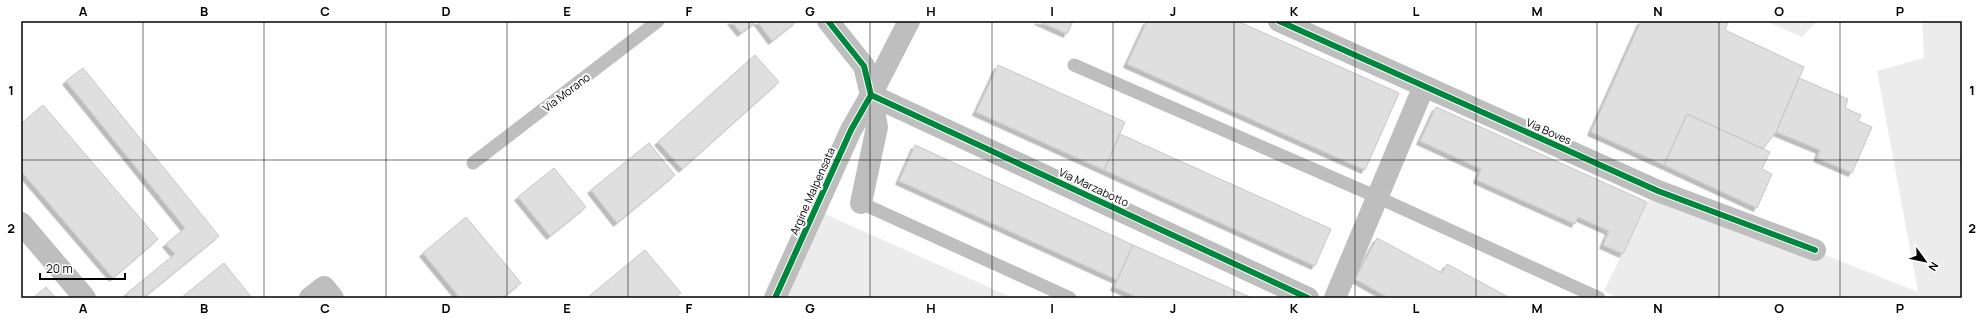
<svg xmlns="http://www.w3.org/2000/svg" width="1983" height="319" font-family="Manrope,sans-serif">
	<defs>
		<filter id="shadow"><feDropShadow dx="-3.5" dy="3.5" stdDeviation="0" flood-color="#0004"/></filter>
	</defs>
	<rect width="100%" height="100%" fill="#fff"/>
	<path fill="#ececec" d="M1765 21H1817L1802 37Z
		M1922 21H1962V298H1619L1604 291 1655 187 1918 292 1877 71 1924 58Z
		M818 211 1013 298H784Z"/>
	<path fill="#dfdfdf" stroke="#c7c7c7" filter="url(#shadow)" d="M731 21H797L772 41 757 21 741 33Z
		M1038 21H1073L1067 34Z
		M1147 21H1237L1399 93 1365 170 1127 64Z
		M1641 21H1726L1728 22 1725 30 1804 67 1776 132 1763 149 1687 114 1664 165 1591 132Z
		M755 55 779 82 682 169 658 142Z
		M998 65 1125 122 1104 170 976 112Z
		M83 68 219 236 143 298H129L126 294 175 254 166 244 185 228 66 81Z
		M1799 78 1848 99 1845 108 1861 115 1858 121 1872 127 1852 173 1817 158 1820 150 1776 132Z
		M43 105 158 239 113 278 21 171V124Z
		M1436 107 1647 202 1623 254 1603 245 1609 231 1578 217 1575 224 1477 180 1481 169 1420 141Z
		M1687 114 1770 152 1762 169 1772 174 1757 208 1664 165Z
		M1120 134 1331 229 1315 266 1104 170Z
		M649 143 675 175 617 223 591 190Z
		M915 145 1133 245 1117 280 899 181Z
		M554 168 586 207 550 236 518 197Z
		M466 217 521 283 502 298H460L423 253Z
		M1377 238 1442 273 1447 264 1510 298H1389L1355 279Z
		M1133 245 1252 298H1139L1114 287Z
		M645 250 681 293 675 298H587Z
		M224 263 252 298H181Z
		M46 287 56 298H33Z"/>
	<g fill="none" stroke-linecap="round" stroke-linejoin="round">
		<path stroke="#bebebe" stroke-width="13" d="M1074 65 1377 197 1599 298
			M473 163 658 21
			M861 203 1070 298"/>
		<path stroke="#bebebe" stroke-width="22" d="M828 21 864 66 871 95
			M1279 21 1658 191 1815 250
			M871 95 1308 298
			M861 203 877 127 871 95 909 21
			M21 223 85 298
			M310 298 324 287 333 298
			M775 298 851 130 871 95
			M1335 298 1424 86"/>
		<defs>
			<path id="cycleway" d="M828 21 864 66 871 95
				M1279 21 1658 191 1815 250
				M871 95 1308 298
				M775 298 851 130 871 95"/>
		</defs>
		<use href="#cycleway" stroke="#fff" stroke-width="8"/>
		<use href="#cycleway" stroke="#00873e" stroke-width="6"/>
	</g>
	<path fill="none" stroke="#000" stroke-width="1" stroke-opacity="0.55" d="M143 21V298M264 21V298M386 21V298M507 21V298M628 21V298M749 21V298M870 21V298M992 21V298M1113 21V298M1234 21V298M1355 21V298M1476 21V298M1597 21V298M1719 21V298M1840 21V298M21 160H1962"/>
	<g text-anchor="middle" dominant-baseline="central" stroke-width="4" stroke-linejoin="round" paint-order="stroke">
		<g font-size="11" fill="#000" stroke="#fff">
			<text transform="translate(566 92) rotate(-37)">Via Morano</text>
			<text transform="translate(1549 131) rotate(24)">Via Boves</text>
			<text transform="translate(1094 187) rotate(25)">Via Marzabotto</text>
			<text transform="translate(812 191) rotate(-66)">Argine Malpensata</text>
		</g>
	</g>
	<rect width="1983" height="319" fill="none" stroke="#ffffff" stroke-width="44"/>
	<g transform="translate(1925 261) rotate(123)" stroke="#ffffff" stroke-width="3" paint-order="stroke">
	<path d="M0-3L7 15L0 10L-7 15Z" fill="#000000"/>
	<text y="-6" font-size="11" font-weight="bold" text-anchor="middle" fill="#000000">N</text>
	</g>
	<path d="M40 273v6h85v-6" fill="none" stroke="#000000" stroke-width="2"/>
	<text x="46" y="273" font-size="12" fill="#000000" stroke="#ffffff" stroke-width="3" paint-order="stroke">20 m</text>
	<rect x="22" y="22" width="1939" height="275" fill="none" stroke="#000" stroke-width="1.5"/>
	<g font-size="13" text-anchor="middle" font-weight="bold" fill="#000">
		<text x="83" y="16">A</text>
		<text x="204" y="16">B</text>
		<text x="325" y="16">C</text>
		<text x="446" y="16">D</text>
		<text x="567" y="16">E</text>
		<text x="689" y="16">F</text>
		<text x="810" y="16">G</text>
		<text x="931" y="16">H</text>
		<text x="1052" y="16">I</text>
		<text x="1173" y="16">J</text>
		<text x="1294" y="16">K</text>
		<text x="1416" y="16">L</text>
		<text x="1537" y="16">M</text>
		<text x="1658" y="16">N</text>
		<text x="1779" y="16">O</text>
		<text x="1900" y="16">P</text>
		<text x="11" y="95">1</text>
		<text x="1972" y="95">1</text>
		<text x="11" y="233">2</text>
		<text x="1972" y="233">2</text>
		<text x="83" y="313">A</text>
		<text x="204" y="313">B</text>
		<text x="325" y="313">C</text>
		<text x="446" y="313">D</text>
		<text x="567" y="313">E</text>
		<text x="689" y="313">F</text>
		<text x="810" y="313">G</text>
		<text x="931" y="313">H</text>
		<text x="1052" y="313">I</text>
		<text x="1173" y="313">J</text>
		<text x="1294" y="313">K</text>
		<text x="1416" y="313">L</text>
		<text x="1537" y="313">M</text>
		<text x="1658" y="313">N</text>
		<text x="1779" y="313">O</text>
		<text x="1900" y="313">P</text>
	</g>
</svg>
